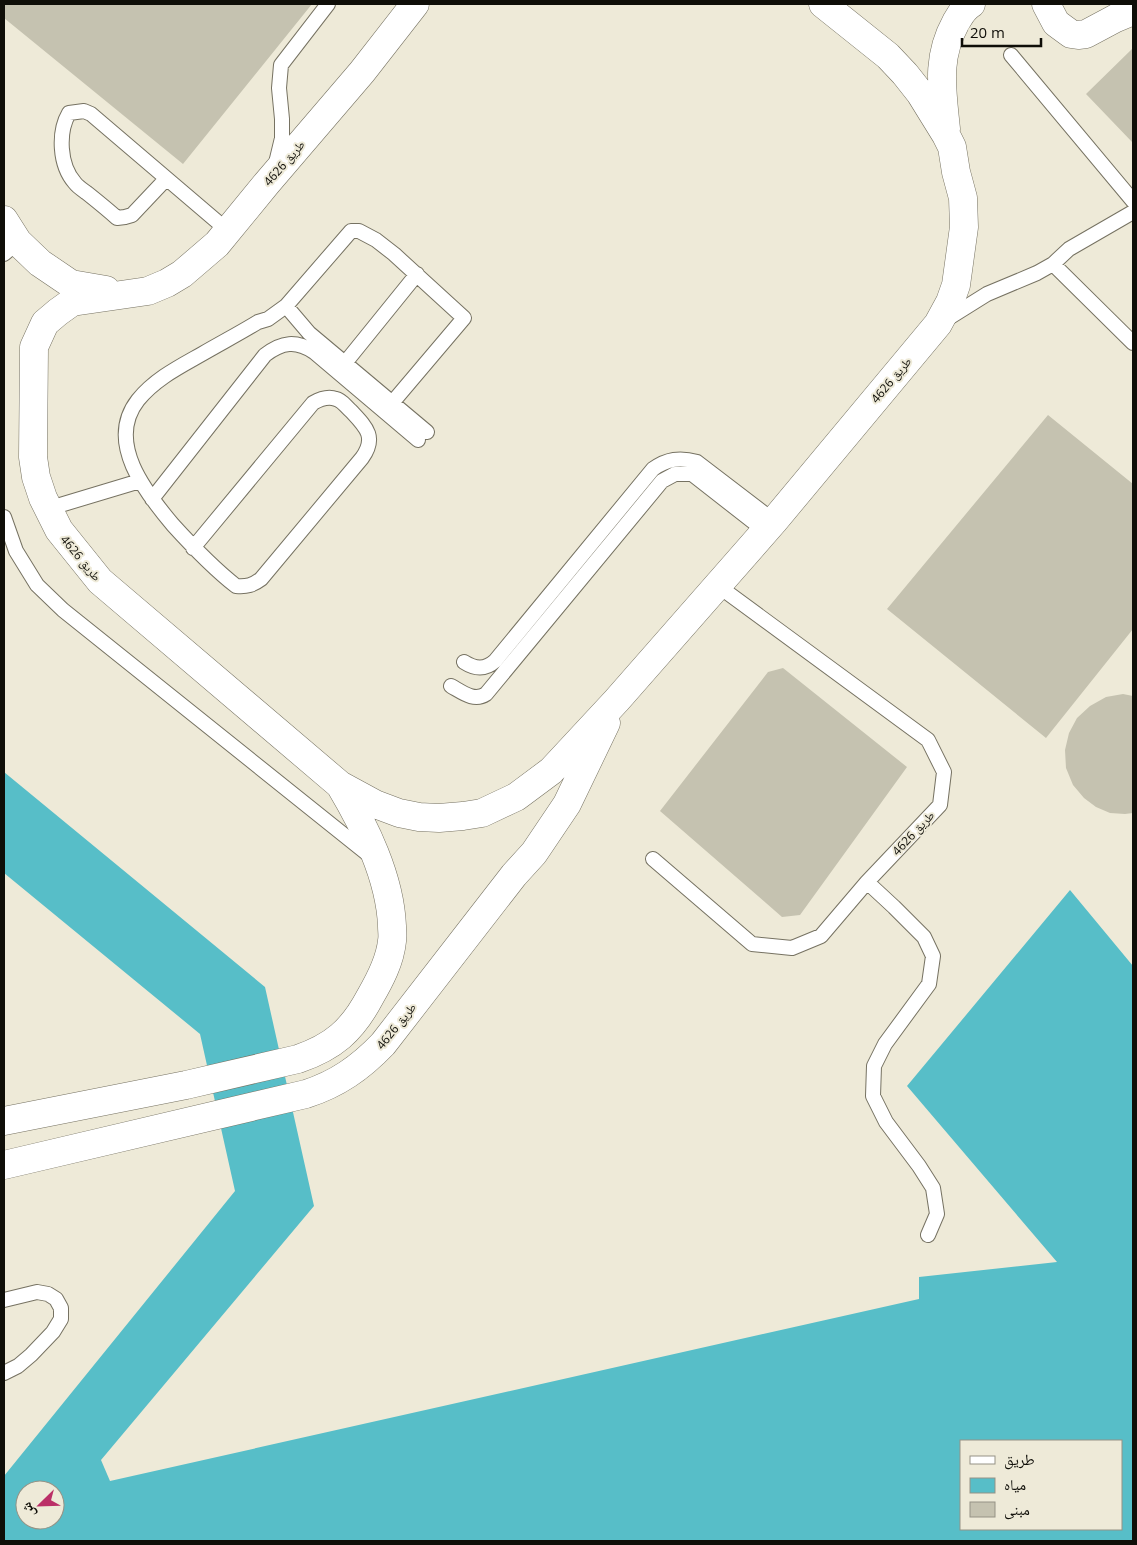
<svg xmlns="http://www.w3.org/2000/svg" width="1137" height="1545" font-family="'Open Sans','Noto Naskh Arabic',sans-serif">
	<rect width="100%" height="100%" fill="#eeead8"/>
	<path fill="#57bec8" fill-rule="evenodd" d="M4 772 265 987 314 1206 101 1460 110 1481 919 1299V1277L1057 1262 907 1086 1070 890 1133 966V1541H4V1476L235 1191 200 1034 4 873ZM961 1441H1121V1529H961ZM25 1490H55V1520H25Z"/>
	<path fill="#c5c2b0" d="M4 4H312L183 164 4 18Z
		M1133 48V143L1086 94Z
		M1048 415 1133 484V629L1046 738 887 609Z
		M783 668 907 767 800 915 782 917 660 811 768 672Z
		M1123 694 1133 696V813L1125 814 1110 813 1096 807 1084 798 1073 785 1066 768 1065 750 1069 733 1077 718 1090 706 1106 697Z"/>
	<g fill="none" stroke-linecap="round" stroke-linejoin="round">
		<defs>
			<path id="service" d="M1011 55 1133 201
				M276 163 282 138V119L279 88 281 65 328 4
				M166 179 132 215 125 217 117 218C107 209 97 201 87 193 83 190 78 187 75 183 59 165 58 132 69 113L84 111 91 114 227 230
				M4 254 18 242
				M1053 264 1133 343
				M286 306 309 333 427 432
				M947 319 987 294 1037 273 1053 264 1069 249 1133 212
				M345 363 417 274
				M152 499 265 355C282 342 296 340 314 352L418 440
				M47 509 140 481
				M4 517 16 551 37 585 63 610 369 855
				M193 548 313 403C320 399 328 396 336 399 342 400 346 407 351 411 366 427 377 437 362 458L261 579C253 585 247 587 236 586 213 568 193 547 173 525 146 493 105 442 138 400 155 379 179 367 202 354 221 343 240 333 258 322L268 319 286 306 351 231H359L376 240 394 254 464 318 392 403
				M464 662C475 669 485 670 495 661L653 469C667 459 680 457 697 462L774 521
				M451 686C462 692 474 702 486 694L662 481 675 474H692L765 531
				M653 859 752 944 792 948 821 936 867 882 940 805 944 772 928 740 717 585
				M867 882 894 907 924 937 933 956 929 984 885 1044 874 1066 873 1096 886 1122 919 1166 933 1188 937 1214 928 1235
				M4 1300 37 1292 48 1294 56 1299 61 1308V1319L53 1332 31 1355 18 1366 4 1373"/>
			<path id="minor" d="M415 4 362 72 267 183 217 244 182 274 167 283 148 291 72 302 58 312 45 323 34 347 33 457 36 477 43 498 59 530 100 581 340 785 375 804 399 813 419 817 439 818 463 816 482 813 516 797 551 771 617 700 774 521 938 324 950 302 956 285 964 227 963 198 956 172 952 147 946 135 920 93 905 74 888 56 823 4
				M1046 4 1056 23 1071 34 1078 35 1086 34 1116 18 1133 11
				M946 129C942 89 936 58 956 22 961 14 963 9 971 4
				M4 220 18 242 40 263 71 284 106 290
				M4 1121 186 1085 298 1059C333 1047 352 1031 370 997 380 980 390 961 392 941 393 936 392 931 392 926 390 877 365 827 340 785
				M4 1165 306 1094C337 1084 360 1068 383 1044L514 875 534 853 567 804 606 723"/>
		</defs>
		<use href="#service" stroke="#767262" stroke-width="16"/>
		<use href="#minor" stroke="#767262" stroke-width="29"/>
		<use href="#service" stroke="#fff" stroke-width="14"/>
		<use href="#minor" stroke="#fff" stroke-width="28"/>
	</g>
	<g text-anchor="middle" dominant-baseline="central" stroke-width="4" stroke-linejoin="round" paint-order="stroke">
		<g font-size="12" fill="#0f0e08" stroke="#eeead8">
			<text transform="translate(284 163) rotate(-49)">طريق 4626</text>
			<text transform="translate(891 380) rotate(-50)">طريق 4626</text>
			<text transform="translate(81 558) rotate(50)">طريق 4626</text>
			<text transform="translate(913 833) rotate(-47)">طريق 4626</text>
			<text transform="translate(396 1026) rotate(-51)">طريق 4626</text>
		</g>
	</g>
	<rect width="1137" height="1545" fill="none" stroke="#0f0e08" stroke-width="10"/>
	<rect x="960" y="1440" width="162" height="90" fill="#eeead8" stroke="#959285"/>
	<rect x="970" y="1456" width="25" height="8" fill="#ffffff" stroke="#959285"/>
	<text x="1004" y="1465" font-size="15" fill="#0f0e08">طريق</text>
	<rect x="970" y="1478" width="25" height="15" fill="#57bec8" stroke="#959285"/>
	<text x="1004" y="1490" font-size="15" fill="#0f0e08">مياه</text>
	<rect x="970" y="1502" width="25" height="15" fill="#c5c2b0" stroke="#959285"/>
	<text x="1004" y="1515" font-size="15" fill="#0f0e08">مبنى</text>
	<g transform="translate(40 1505) rotate(247)"><circle r="24" fill="#eeead8" stroke="#959285"/>
	<path d="M0-4L9 19L0 12L-9 19Z" fill="#bb2f67"/>
	<text y="-8" font-size="14" font-weight="bold" text-anchor="middle" fill="#0f0e08">ش</text>
	</g>
	<path d="M962 38v8h79v-8" fill="none" stroke="#0f0e08" stroke-width="2.5"/>
	<text x="970" y="38" font-size="15" fill="#0f0e08" stroke="#eeead8" stroke-width="4" paint-order="stroke">20 m</text>
</svg>
